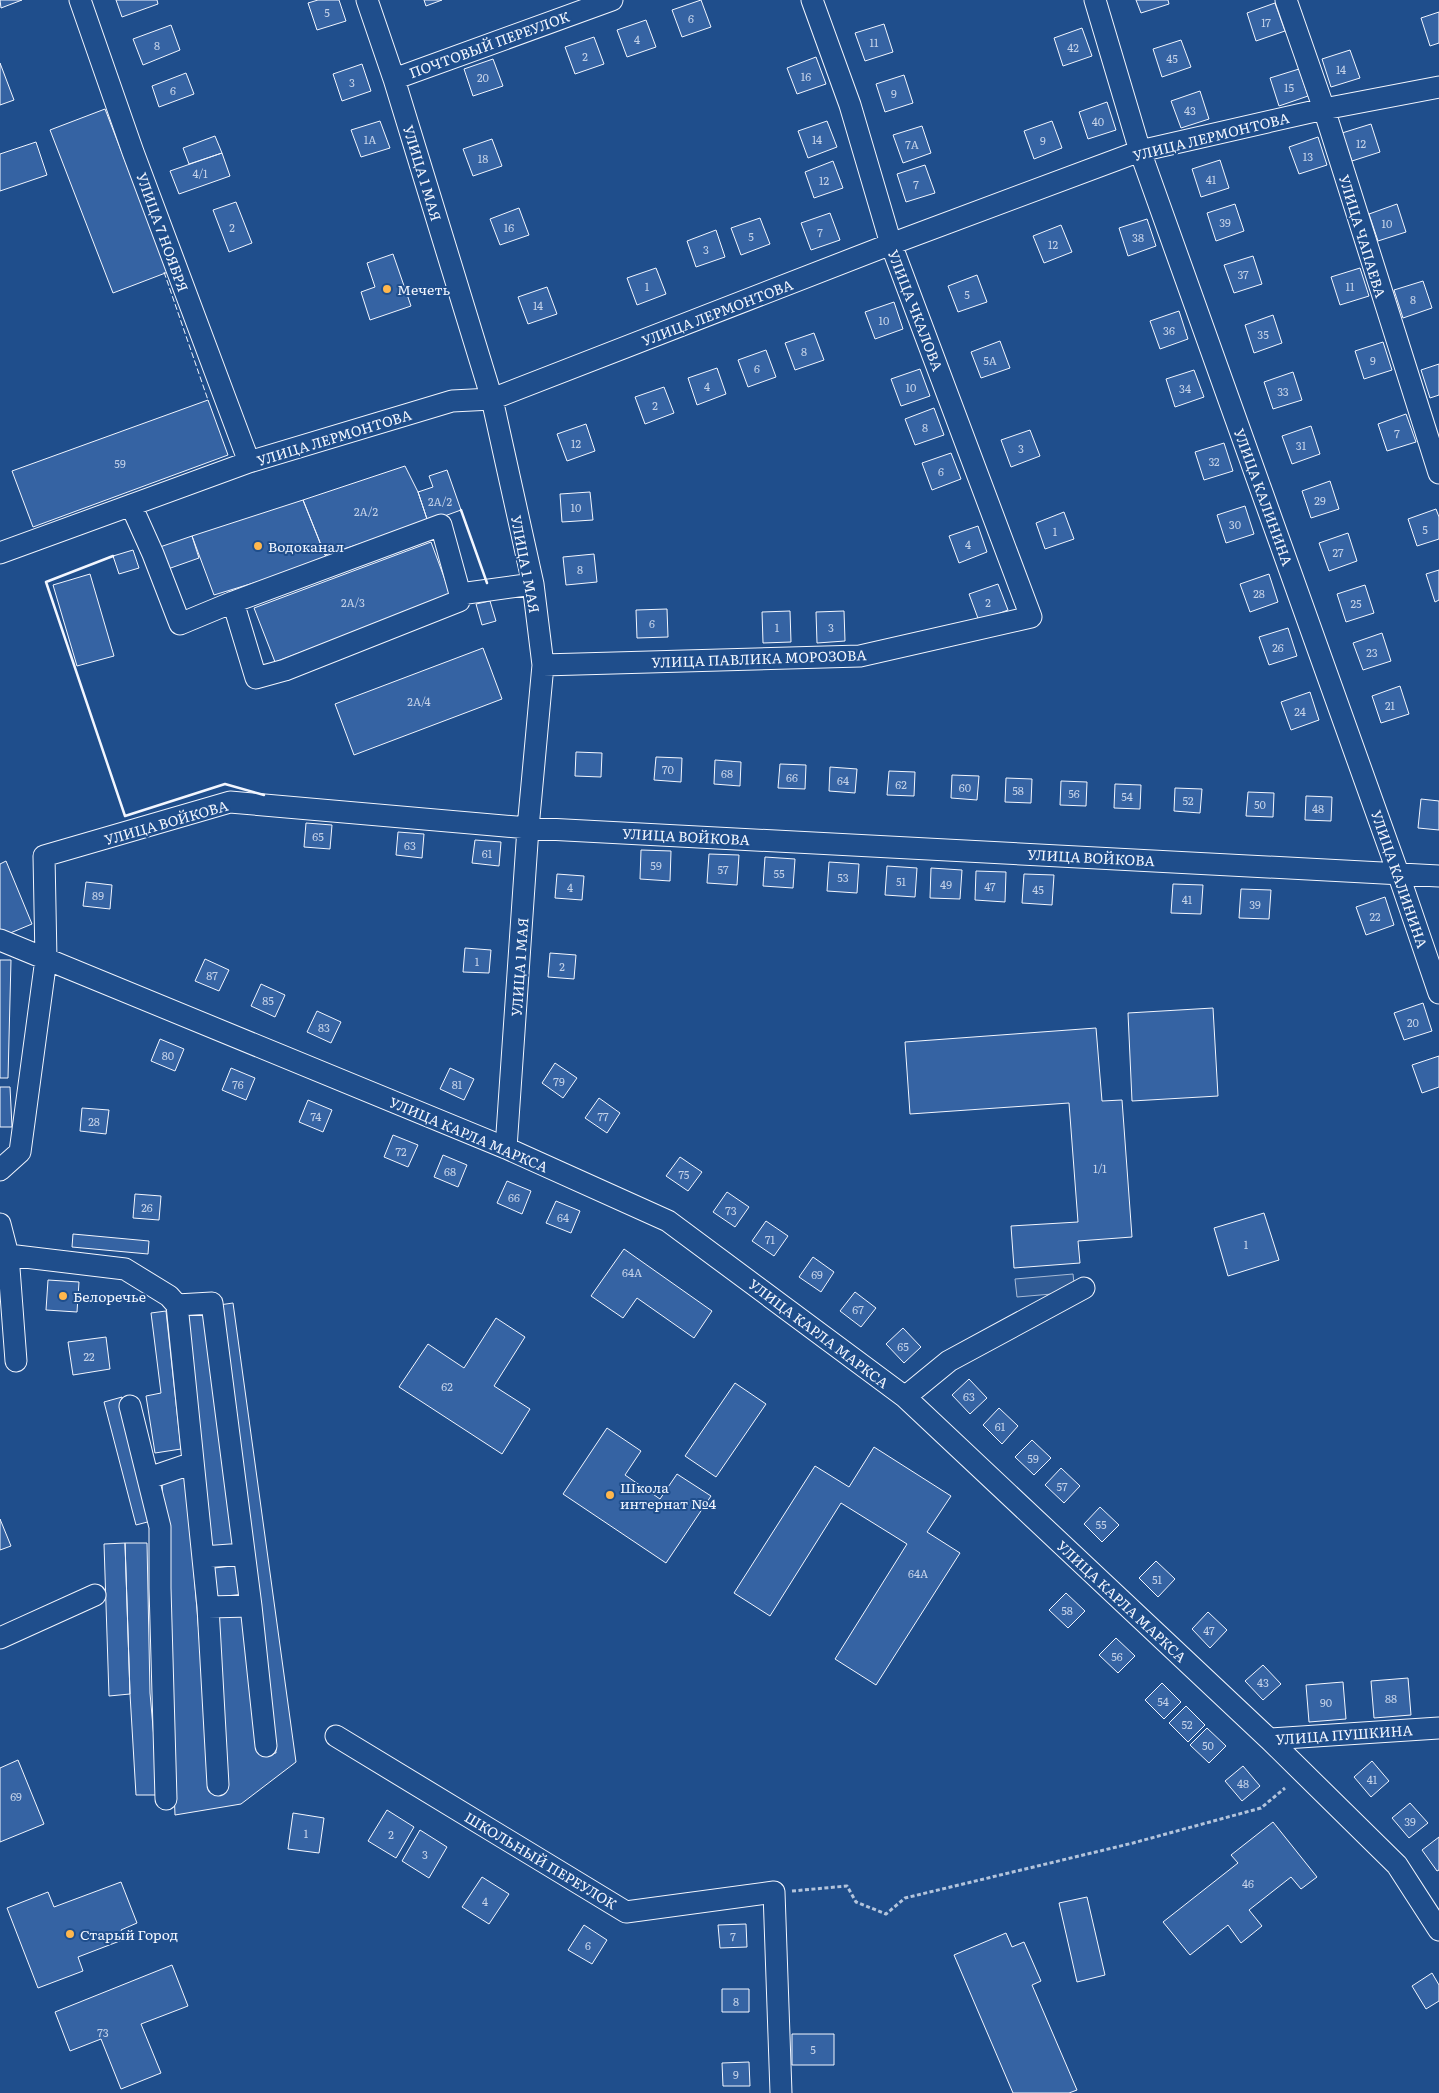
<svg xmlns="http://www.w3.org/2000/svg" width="1439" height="2093" font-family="Literata,serif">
	<rect width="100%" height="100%" fill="#1f4e8c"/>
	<path fill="#305b95" stroke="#a8bbd7" d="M1073 1274 1075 1292 1017 1297 1015 1279Z"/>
	<path fill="#3563a3" stroke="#f2f6ff" d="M0 0H22L1 8Z
		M116 0H157L158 4 122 17Z
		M318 0H339L346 21 317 30 308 3Z
		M424 0H442L426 6Z
		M701 0 711 27 682 37 672 10Z
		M1136 0H1168L1169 4 1141 13Z
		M1275 3 1285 31 1256 41 1247 13Z
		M1439 12V43L1430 46 1421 18Z
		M646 20 656 47 627 57 617 30Z
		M884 24 893 52 865 61 855 33Z
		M171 25 180 50 143 65 133 39Z
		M1082 28 1092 56 1063 66 1054 38Z
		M594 37 604 64 575 74 565 47Z
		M1181 40 1191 67 1162 77 1153 49Z
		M1350 50 1360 78 1331 87 1322 59Z
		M816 57 826 84 797 94 787 68Z
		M493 59 503 86 473 96 464 69Z
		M0 63 14 100 0 105Z
		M362 64 371 91 342 101 333 74Z
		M1299 69 1308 96 1279 106 1270 78Z
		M186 73 194 94 159 107 152 86Z
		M904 75 913 103 885 112 876 84Z
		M1200 91 1209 119 1181 128 1171 101Z
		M1107 102 1116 130 1088 139 1079 112Z
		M105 109 168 272 113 293 50 130Z
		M380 121 390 148 361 157 351 130Z
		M827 121 837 147 808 158 798 131Z
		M1052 121 1062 148 1034 159 1024 131Z
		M1371 124 1380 152 1352 161 1342 133Z
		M922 126 931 153 903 163 893 135Z
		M215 136 222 153 189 164 183 148Z
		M1318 137 1327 165 1299 174 1289 147Z
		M492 139 502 166 473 176 463 149Z
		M36 142 47 175 0 191V154Z
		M222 153 230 176 179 194 170 171Z
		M1220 160 1229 188 1201 197 1192 169Z
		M833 161 843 188 814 198 805 172Z
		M925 165 935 193 906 202 897 174Z
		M236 202 252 243 229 252 213 210Z
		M1235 204 1244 231 1216 241 1207 213Z
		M1397 204 1406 232 1378 241 1369 214Z
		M519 208 529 235 500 245 490 219Z
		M830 213 840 240 811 250 801 223Z
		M760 218 770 244 741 255 731 228Z
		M1147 219 1156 246 1128 256 1119 228Z
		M1061 225 1072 252 1044 263 1033 236Z
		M716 230 725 257 696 267 687 241Z
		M393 254 411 306 370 320 361 292 375 287 367 263Z
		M1253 256 1262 284 1234 293 1224 265Z
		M656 268 666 294 637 305 627 278Z
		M1360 268 1369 296 1340 305 1331 277Z
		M977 275 987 302 958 312 948 286Z
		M1423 281 1432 308 1403 318 1394 290Z
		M547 287 557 314 528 324 518 297Z
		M894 302 903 329 875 339 865 312Z
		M1179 311 1188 339 1160 349 1150 321Z
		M1273 315 1282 343 1254 353 1245 325Z
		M814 333 824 360 795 370 785 343Z
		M1000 341 1010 368 981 378 971 352Z
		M1383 342 1392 370 1364 379 1355 351Z
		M766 350 776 377 748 387 738 360Z
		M1439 364V395L1430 398 1421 370Z
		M717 368 726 394 697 405 688 378Z
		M920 369 930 396 901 406 891 379Z
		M1194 370 1204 397 1175 407 1166 379Z
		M1293 372 1302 400 1273 409 1264 382Z
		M664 387 674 413 645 424 635 397Z
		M208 400 228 455 33 527 12 471Z
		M934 408 944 435 915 445 905 419Z
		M1406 414 1416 442 1387 451 1378 424Z
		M586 424 595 451 567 461 557 434Z
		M1311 426 1320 454 1292 464 1282 436Z
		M1030 430 1040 456 1011 467 1001 440Z
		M1224 443 1233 471 1204 480 1195 452Z
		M951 453 961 479 932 490 922 463Z
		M405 466 418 492 428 522 325 555 303 500Z
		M447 470 461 510 428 522 418 492 433 487 429 476Z
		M1330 481 1339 509 1311 518 1302 491Z
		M590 492 593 520 562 522 560 494Z
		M303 500 325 555 329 560 214 595 192 536Z
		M1245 506 1254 534 1226 543 1217 515Z
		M1436 509 1439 517V539L1417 546 1408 519Z
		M1064 512 1074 539 1045 549 1036 523Z
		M978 526 987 552 959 563 949 536Z
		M1348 533 1357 561 1329 571 1319 543Z
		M192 536 199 558 165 570 157 548Z
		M431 542 451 596 275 662 254 608Z
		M133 550 139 568 119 574 113 556Z
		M594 554 597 582 566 585 563 557Z
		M1439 570V600L1435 602 1426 574Z
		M90 574 114 656 77 666 53 585Z
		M1269 574 1278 602 1250 612 1240 584Z
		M998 584 1008 610 979 621 969 594Z
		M1365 585 1374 613 1346 622 1337 594Z
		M490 601 496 621 482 625 476 604Z
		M667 609 668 637 637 638 636 610Z
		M790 611 791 642 763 643 762 612Z
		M844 611 845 641 817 643 816 612Z
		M1288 628 1297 656 1269 665 1259 637Z
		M1382 633 1391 661 1363 670 1353 643Z
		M483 648 502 699 354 755 335 704Z
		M1400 686 1409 714 1381 723 1372 696Z
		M1310 692 1319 720 1291 730 1281 702Z
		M576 752 602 753 601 777 575 776Z
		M656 757 682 758 681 782 654 780Z
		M715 760 741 762 740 786 714 784Z
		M780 764 806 765 805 789 778 788Z
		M830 767 857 769 855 793 829 791Z
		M889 771 915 772 914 796 887 795Z
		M952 775 979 776 977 800 951 798Z
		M1006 778 1032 779 1031 803 1005 802Z
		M1061 781 1087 782 1086 806 1060 805Z
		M1115 784 1141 785 1140 809 1114 808Z
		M1175 788 1202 789 1200 813 1174 811Z
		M1248 792 1274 793 1273 817 1246 816Z
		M1306 796 1332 797 1331 821 1305 820Z
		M1421 799 1439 801V830L1418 828Z
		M306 823 332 825 330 849 304 847Z
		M398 832 424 834 422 858 396 855Z
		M475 840 501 842 499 866 472 863Z
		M641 850 671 851 670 881 640 879Z
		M709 854 739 855 737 885 707 883Z
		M765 857 795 859 793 888 763 886Z
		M6 861 32 924 3 936 0 930V864Z
		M829 862 859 864 857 893 827 891Z
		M887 866 917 868 915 897 885 895Z
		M931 868 962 870 960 899 930 898Z
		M976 871 1006 872 1005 902 975 900Z
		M557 874 584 876 582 900 555 898Z
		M1024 874 1054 875 1052 905 1022 903Z
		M86 882 112 885 110 909 83 906Z
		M1173 884 1203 885 1201 914 1171 913Z
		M1241 889 1271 890 1269 919 1239 918Z
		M1385 897 1394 925 1366 935 1356 907Z
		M465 948 491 950 489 973 463 972Z
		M550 953 576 955 574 979 548 977Z
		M205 959 229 970 219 991 195 981Z
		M0 960H11L8 1078H0Z
		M261 984 285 995 275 1017 251 1006Z
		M1423 1003 1432 1031 1404 1040 1394 1013Z
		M1213 1008 1218 1096 1132 1101 1128 1013Z
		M317 1011 341 1022 331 1043 307 1032Z
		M1096 1028 1102 1101 1122 1100 1132 1237 1078 1241 1080 1263 1014 1268 1011 1226 1078 1222 1069 1103 910 1114 905 1042Z
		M160 1039 184 1049 175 1071 151 1061Z
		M1439 1056V1087L1422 1093 1412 1065Z
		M555 1063 577 1078 563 1098 542 1083Z
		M231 1068 255 1078 246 1100 222 1090Z
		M450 1068 474 1079 464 1100 440 1089Z
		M0 1087H10L12 1127H0Z
		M599 1098 620 1113 607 1133 585 1118Z
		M308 1100 332 1110 323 1132 299 1122Z
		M82 1108 109 1110 106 1134 80 1131Z
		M393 1135 418 1145 408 1167 384 1157Z
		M443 1155 467 1165 458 1187 434 1177Z
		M680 1157 702 1172 688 1191 666 1176Z
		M507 1181 531 1191 522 1214 497 1203Z
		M727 1192 749 1207 735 1227 713 1212Z
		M135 1194 161 1196 159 1220 133 1218Z
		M556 1201 580 1211 571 1233 546 1223Z
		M1264 1213 1279 1260 1228 1276 1214 1228Z
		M766 1221 788 1236 774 1256 752 1241Z
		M73 1234 149 1241 148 1254 72 1247Z
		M624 1249 712 1311 694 1338 637 1298 623 1318 591 1296Z
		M813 1257 834 1272 821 1292 799 1277Z
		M48 1280 79 1282 77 1312 46 1310Z
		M855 1292 876 1308 861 1327 840 1311Z
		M233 1303 296 1762 241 1804 175 1815 162 1480 186 1475 212 1793 226 1791 216 1616H248L259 1754 276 1753 219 1305Z
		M166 1311 181 1449 155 1453 146 1396 161 1393 151 1313Z
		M209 1312 235 1547 212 1549 186 1314Z
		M496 1318 525 1337 494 1386 530 1409 502 1454 399 1387 428 1344 464 1368Z
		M903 1328 921 1347 904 1363 886 1344Z
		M106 1337 110 1369 73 1375 68 1342Z
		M969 1379 987 1398 970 1414 952 1395Z
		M735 1383 766 1404 716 1477 685 1456Z
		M122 1397 155 1520 136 1525 104 1402Z
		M999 1408 1018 1426 1002 1444 983 1425Z
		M607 1428 641 1451 625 1475 660 1499 677 1474 711 1496 666 1563 563 1494Z
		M1032 1440 1051 1458 1034 1475 1015 1457Z
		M874 1447 951 1496 927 1532 960 1553 876 1685 835 1659 907 1544 841 1503 770 1616 734 1593 815 1466 849 1487Z
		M1061 1468 1080 1486 1064 1503 1045 1485Z
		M1100 1507 1119 1525 1102 1542 1084 1524Z
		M0 1519 11 1546 0 1550Z
		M125 1543H147L150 1693 159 1795H136L130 1694Z
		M125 1543 130 1694 109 1696 104 1544Z
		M1156 1561 1175 1579 1158 1597 1139 1578Z
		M241 1565 244 1594 217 1597 214 1568Z
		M1066 1593 1085 1611 1068 1628 1049 1610Z
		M1208 1612 1227 1630 1210 1648 1192 1629Z
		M1116 1638 1135 1656 1118 1673 1099 1655Z
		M1263 1665 1281 1684 1263 1700 1245 1681Z
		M1408 1678 1411 1715 1374 1718 1371 1681Z
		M1343 1682 1346 1719 1309 1722 1306 1685Z
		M1162 1683 1181 1702 1164 1719 1145 1700Z
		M1186 1706 1205 1725 1188 1742 1169 1723Z
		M1207 1728 1226 1746 1209 1763 1190 1745Z
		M18 1760 44 1824 0 1842V1768Z
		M1372 1761 1389 1781 1371 1797 1354 1777Z
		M1243 1766 1260 1786 1242 1801 1225 1781Z
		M1410 1803 1428 1823 1409 1838 1392 1818Z
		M387 1810 414 1827 396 1858 368 1841Z
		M293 1813 324 1818 319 1853 288 1849Z
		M1273 1822 1317 1877 1301 1889 1291 1877 1249 1910 1262 1926 1241 1943 1228 1925 1190 1955 1163 1922 1238 1863 1231 1855Z
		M420 1830 447 1847 429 1878 402 1861Z
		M1439 1837V1870L1437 1871 1422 1850Z
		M482 1877 509 1894 489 1924 462 1907Z
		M121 1882 137 1923 121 1930 125 1939 78 1957 83 1971 38 1988 7 1908 48 1892 54 1907Z
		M1087 1897 1105 1975 1077 1982 1059 1903Z
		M746 1924 747 1947 720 1948 718 1925Z
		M584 1925 607 1940 592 1964 568 1950Z
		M1006 1933 1012 1947 1024 1942 1041 1981 1032 1985 1077 2090 1069 2093H1013L954 1955Z
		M172 1965 188 2006 141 2024 161 2073 121 2089 101 2039 70 2051 55 2012Z
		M1432 1973 1439 1985V2001L1426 2009 1412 1986Z
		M722 1989H749V2012H722Z
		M792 2034H834V2065H792Z
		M749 2062 750 2086H723L722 2063Z"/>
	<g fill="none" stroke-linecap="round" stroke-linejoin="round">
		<defs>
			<path id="minor" d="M80 0 133 152 249 462
				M367 0 394 79 492 399 533 584 543 665 528 828 506 1148
				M1095 0 1140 151 1398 873 1439 993
				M1286 0 1324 109 1439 473
				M394 79 612 0
				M131 505 153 554 180 624 233 602 441 525 460 594 459 601 285 670 256 678 233 602
				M0 553 249 462 452 401 492 399 891 244 1140 151 1324 109 1439 87
				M460 594 533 584
				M543 665 860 656 1031 617 891 244 850 105 812 0
				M0 940 506 1148 668 1221 905 1397 1269 1739 1397 1865 1439 1930
				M0 1170 20 1152 46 959 44 856 230 802 528 828 1439 876
				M0 1224 8 1255 125 1269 169 1296 177 1305 208 1607 218 1785
				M8 1255 16 1361
				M177 1305 212 1303 251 1606 266 1746
				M905 1397 949 1361 1084 1288
				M130 1406 160 1527V1588L166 1799
				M149 1478 193 1463
				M203 1557 244 1554
				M208 1607 251 1606
				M0 1638 95 1595
				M336 1736 626 1912 774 1892 781 2093
				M1269 1739 1439 1728"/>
		</defs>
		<use href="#minor" stroke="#f2f6ff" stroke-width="23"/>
		<path stroke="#b3c4dc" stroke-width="3" stroke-dasharray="4 2.5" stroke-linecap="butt" d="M792 1891 847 1886 856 1902 886 1914 905 1898 1133 1843 1261 1808 1285 1788"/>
		<use href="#minor" stroke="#1f4e8c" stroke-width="21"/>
		<path stroke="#f2f6ff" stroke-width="1" stroke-dasharray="6 2.5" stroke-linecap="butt" d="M164 272 208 400"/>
		<path stroke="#f2f6ff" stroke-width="2.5" d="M461 510 487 583
			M113 556 46 582 125 816 225 784 264 795"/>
	</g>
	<g fill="#ffb74d" stroke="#1f4e8c" stroke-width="2">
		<circle cx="387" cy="289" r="5"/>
		<circle cx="258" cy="546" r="5"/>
		<circle cx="63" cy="1296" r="5"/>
		<circle cx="610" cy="1495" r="5"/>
		<circle cx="70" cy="1934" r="5"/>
	</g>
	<g text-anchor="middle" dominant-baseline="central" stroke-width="4" stroke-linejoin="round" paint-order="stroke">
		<g font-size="11" fill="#c3d1e8">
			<text x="327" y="12">5</text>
			<text x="691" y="18">6</text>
			<text x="1266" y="22">17</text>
			<text x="637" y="39">4</text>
			<text x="874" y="42">11</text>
			<text x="157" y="45">8</text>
			<text x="1073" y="47">42</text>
			<text x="585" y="56">2</text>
			<text x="1172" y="58">45</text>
			<text x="1341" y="69">14</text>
			<text x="806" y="76">16</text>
			<text x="483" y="77">20</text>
			<text x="352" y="82">3</text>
			<text x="1289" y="87">15</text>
			<text x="173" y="90">6</text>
			<text x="894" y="93">9</text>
			<text x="1190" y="110">43</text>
			<text x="1098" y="121">40</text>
			<text x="370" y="139">1А</text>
			<text x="817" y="139">14</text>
			<text x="1043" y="140">9</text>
			<text x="1361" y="143">12</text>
			<text x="912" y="144">7А</text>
			<text x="1308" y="156">13</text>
			<text x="483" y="158">18</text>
			<text x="200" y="173">4/1</text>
			<text x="1211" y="179">41</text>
			<text x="824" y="180">12</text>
			<text x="916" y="184">7</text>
			<text x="1225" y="222">39</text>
			<text x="1387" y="223">10</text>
			<text x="232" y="227">2</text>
			<text x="509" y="227">16</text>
			<text x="820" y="232">7</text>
			<text x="751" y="236">5</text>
			<text x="1138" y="237">38</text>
			<text x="1053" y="244">12</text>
			<text x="706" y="249">3</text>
			<text x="1243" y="274">37</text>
			<text x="647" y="286">1</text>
			<text x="1350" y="286">11</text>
			<text x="967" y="294">5</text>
			<text x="1413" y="299">8</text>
			<text x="538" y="305">14</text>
			<text x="884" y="320">10</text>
			<text x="1169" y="330">36</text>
			<text x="1263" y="334">35</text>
			<text x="804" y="351">8</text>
			<text x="990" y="360">5А</text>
			<text x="1373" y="360">9</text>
			<text x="757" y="368">6</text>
			<text x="707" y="386">4</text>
			<text x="911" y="387">10</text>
			<text x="1185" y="388">34</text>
			<text x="1283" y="391">33</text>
			<text x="655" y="405">2</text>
			<text x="925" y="427">8</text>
			<text x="1397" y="433">7</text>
			<text x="576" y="443">12</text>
			<text x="1301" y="445">31</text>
			<text x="1021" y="448">3</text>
			<text x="1214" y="461">32</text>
			<text x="120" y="463">59</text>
			<text x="941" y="471">6</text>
			<text x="1320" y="500">29</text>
			<text x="440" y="501">2А/2</text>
			<text x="576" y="507">10</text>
			<text x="366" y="511">2А/2</text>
			<text x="1235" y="524">30</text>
			<text x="1425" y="529">5</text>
			<text x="1055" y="531">1</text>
			<text x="968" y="544">4</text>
			<text x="1338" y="552">27</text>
			<text x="580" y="569">8</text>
			<text x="1259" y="593">28</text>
			<text x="353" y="602">2А/3</text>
			<text x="988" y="602">2</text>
			<text x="1356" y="603">25</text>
			<text x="652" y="623">6</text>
			<text x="777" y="627">1</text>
			<text x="831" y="627">3</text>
			<text x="1278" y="647">26</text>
			<text x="1372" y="652">23</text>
			<text x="419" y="701">2А/4</text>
			<text x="1390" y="705">21</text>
			<text x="1300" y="711">24</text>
			<text x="668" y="769">70</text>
			<text x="727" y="773">68</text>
			<text x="792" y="777">66</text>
			<text x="843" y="780">64</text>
			<text x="901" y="784">62</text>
			<text x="965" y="787">60</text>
			<text x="1018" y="790">58</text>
			<text x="1074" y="793">56</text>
			<text x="1127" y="796">54</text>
			<text x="1188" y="800">52</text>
			<text x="1260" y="804">50</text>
			<text x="1318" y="808">48</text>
			<text x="318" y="836">65</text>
			<text x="410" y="845">63</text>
			<text x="487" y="853">61</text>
			<text x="656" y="865">59</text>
			<text x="723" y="869">57</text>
			<text x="779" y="873">55</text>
			<text x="843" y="877">53</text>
			<text x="901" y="881">51</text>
			<text x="946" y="884">49</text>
			<text x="990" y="886">47</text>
			<text x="570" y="887">4</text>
			<text x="1038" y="889">45</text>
			<text x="98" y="895">89</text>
			<text x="1187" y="899">41</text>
			<text x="1255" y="904">39</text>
			<text x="1375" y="916">22</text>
			<text x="477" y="961">1</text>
			<text x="562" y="966">2</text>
			<text x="212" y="975">87</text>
			<text x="268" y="1000">85</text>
			<text x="1413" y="1022">20</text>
			<text x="324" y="1027">83</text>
			<text x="168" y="1055">80</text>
			<text x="559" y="1081">79</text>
			<text x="238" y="1084">76</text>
			<text x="457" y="1084">81</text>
			<text x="316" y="1116">74</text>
			<text x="603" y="1116">77</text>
			<text x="94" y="1121">28</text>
			<text x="401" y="1151">72</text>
			<text x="1100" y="1168">1/1</text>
			<text x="450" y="1171">68</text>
			<text x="684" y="1174">75</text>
			<text x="514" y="1197">66</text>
			<text x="147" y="1207">26</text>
			<text x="731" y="1210">73</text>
			<text x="563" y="1217">64</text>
			<text x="770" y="1239">71</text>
			<text x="1246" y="1244">1</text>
			<text x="632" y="1272">64А</text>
			<text x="817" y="1274">69</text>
			<text x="858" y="1309">67</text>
			<text x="903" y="1346">65</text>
			<text x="89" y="1356">22</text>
			<text x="447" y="1386">62</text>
			<text x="969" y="1396">63</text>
			<text x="1000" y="1426">61</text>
			<text x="1033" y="1458">59</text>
			<text x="1062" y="1486">57</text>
			<text x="1101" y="1524">55</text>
			<text x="918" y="1573">64А</text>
			<text x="1157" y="1579">51</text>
			<text x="1067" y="1610">58</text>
			<text x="1209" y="1630">47</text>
			<text x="1117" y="1656">56</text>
			<text x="1263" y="1682">43</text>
			<text x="1391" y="1698">88</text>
			<text x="1163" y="1701">54</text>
			<text x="1326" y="1702">90</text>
			<text x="1187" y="1724">52</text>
			<text x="1208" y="1745">50</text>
			<text x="1372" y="1779">41</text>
			<text x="1243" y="1783">48</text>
			<text x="16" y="1796">69</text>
			<text x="1410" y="1821">39</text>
			<text x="306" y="1833">1</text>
			<text x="391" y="1834">2</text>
			<text x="425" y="1854">3</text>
			<text x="1248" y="1883">46</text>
			<text x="485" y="1901">4</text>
			<text x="733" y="1936">7</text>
			<text x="588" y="1945">6</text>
			<text x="736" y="2001">8</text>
			<text x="103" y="2032">73</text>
			<text x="813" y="2049">5</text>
			<text x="736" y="2074">9</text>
		</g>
		<g font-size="14" fill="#f2f6ff" stroke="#1f4e8c">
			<text transform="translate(489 44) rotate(-20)">ПОЧТОВЫЙ ПЕРЕУЛОК</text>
			<text transform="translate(1211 136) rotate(-14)">УЛИЦА ЛЕРМОНТОВА</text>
			<text transform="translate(423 173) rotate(73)">УЛИЦА 1 МАЯ</text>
			<text transform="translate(163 232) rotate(70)">УЛИЦА 7 НОЯБРЯ</text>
			<text transform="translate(1363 236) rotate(73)">УЛИЦА ЧАПАЕВА</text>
			<text transform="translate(916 310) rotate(69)">УЛИЦА ЧКАЛОВА</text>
			<text transform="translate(717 312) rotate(-21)">УЛИЦА ЛЕРМОНТОВА</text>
			<text transform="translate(334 437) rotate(-17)">УЛИЦА ЛЕРМОНТОВА</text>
			<text transform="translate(1264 497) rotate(70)">УЛИЦА КАЛИНИНА</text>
			<text transform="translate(526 564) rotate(79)">УЛИЦА 1 МАЯ</text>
			<text transform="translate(759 658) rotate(-2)">УЛИЦА ПАВЛИКА МОРОЗОВА</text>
			<text transform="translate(166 822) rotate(-16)">УЛИЦА ВОЙКОВА</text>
			<text transform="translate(686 836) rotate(3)">УЛИЦА ВОЙКОВА</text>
			<text transform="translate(1091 857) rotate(3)">УЛИЦА ВОЙКОВА</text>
			<text transform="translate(1400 879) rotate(71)">УЛИЦА КАЛИНИНА</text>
			<text transform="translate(519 967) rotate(-86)">УЛИЦА 1 МАЯ</text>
			<text transform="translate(469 1134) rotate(23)">УЛИЦА КАРЛА МАРКСА</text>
			<text transform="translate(819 1333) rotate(37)">УЛИЦА КАРЛА МАРКСА</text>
			<text transform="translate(1122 1601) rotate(43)">УЛИЦА КАРЛА МАРКСА</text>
			<text transform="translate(1344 1734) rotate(-4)">УЛИЦА ПУШКИНА</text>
			<text transform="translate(541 1860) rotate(31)">ШКОЛЬНЫЙ ПЕРЕУЛОК</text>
		</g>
		<g font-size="14" fill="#f2f6ff" stroke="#1f4e8c" text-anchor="start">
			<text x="397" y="289">Мечеть</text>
			<text x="268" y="546">Водоканал</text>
			<text x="73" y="1296">Белоречье</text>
			<text x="620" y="1487">Школа<tspan x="620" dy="16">интернат №4</tspan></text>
			<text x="80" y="1934">Старый Город</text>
		</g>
	</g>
</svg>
